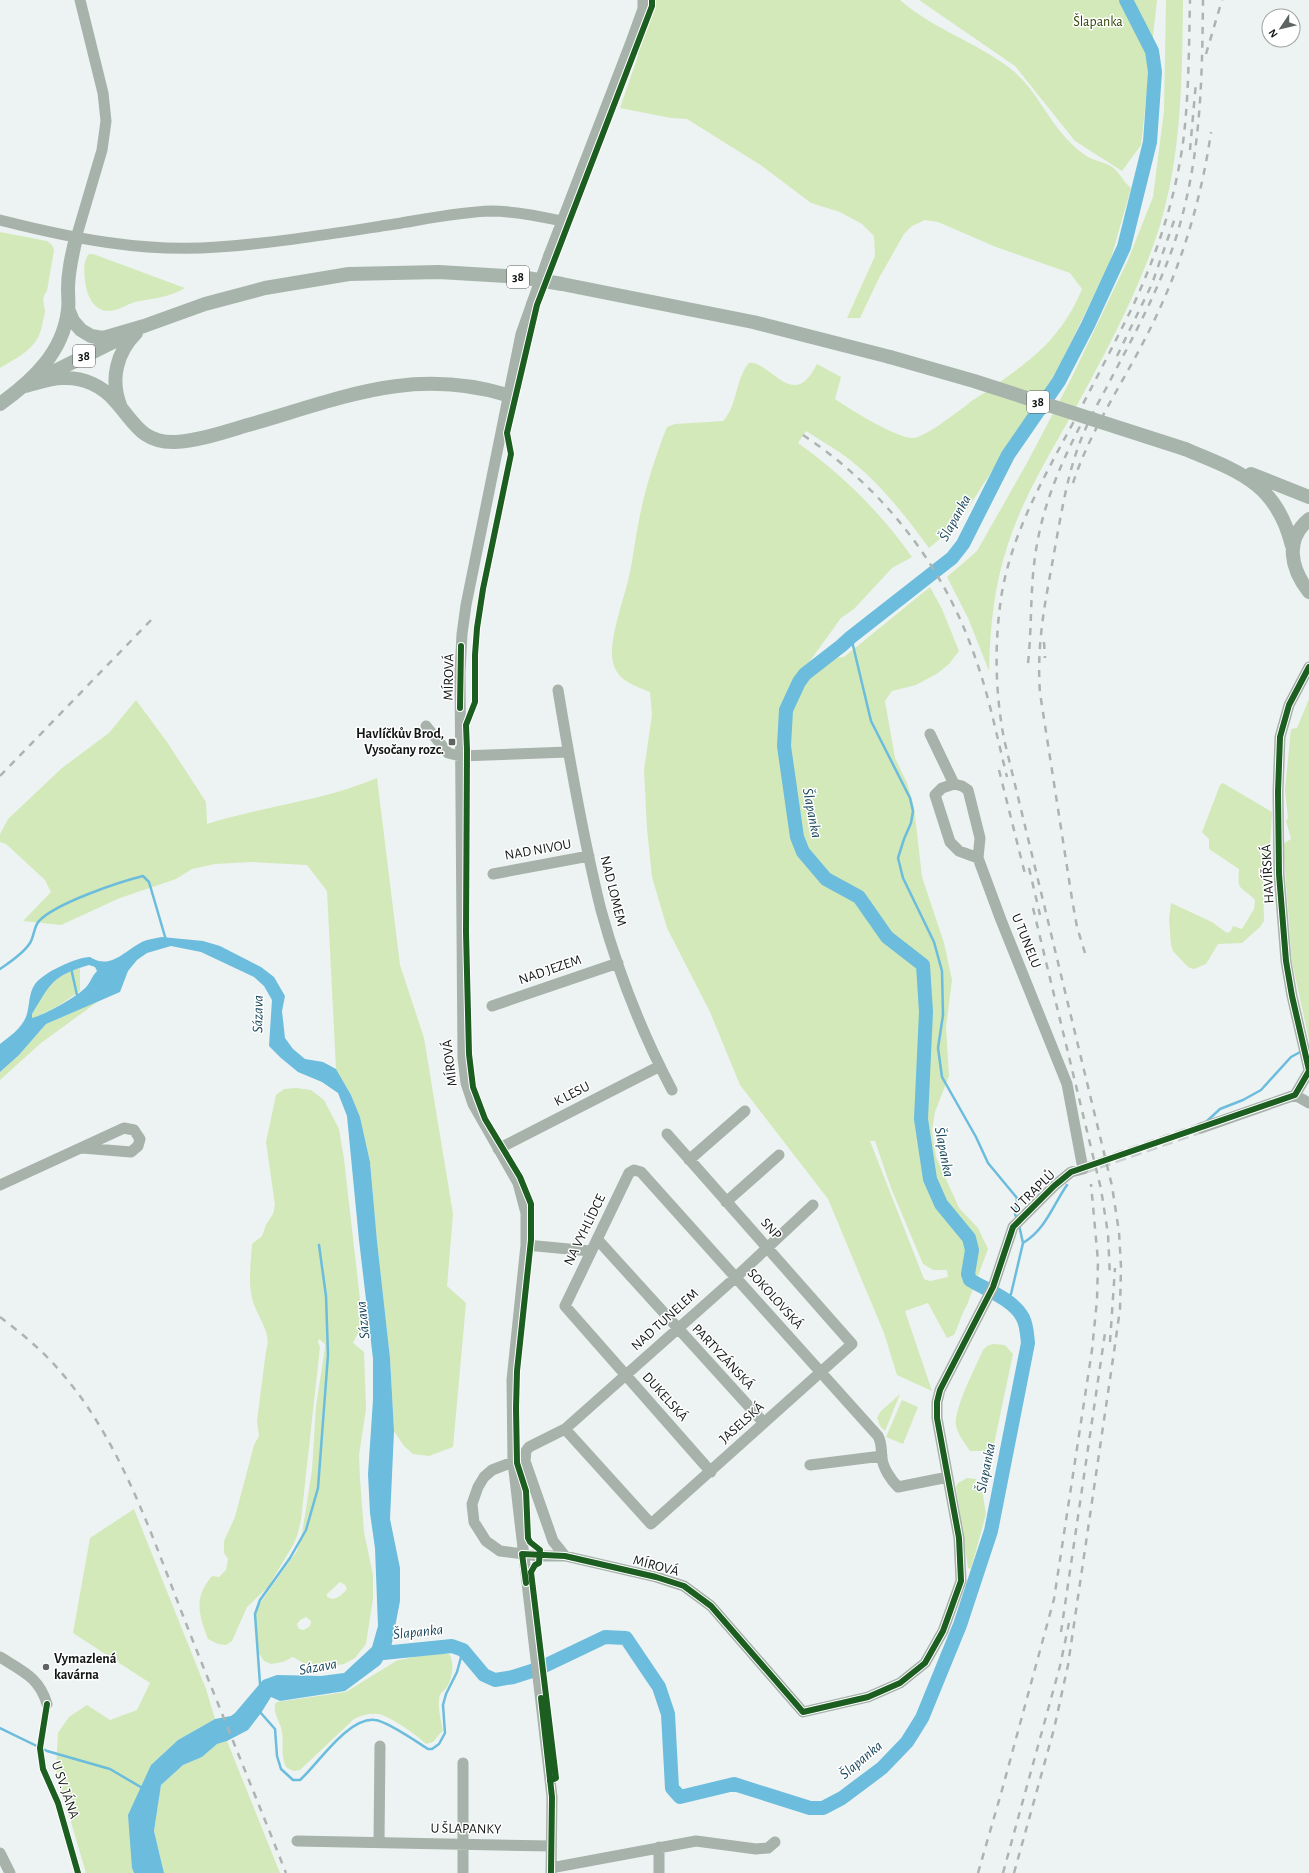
<svg xmlns="http://www.w3.org/2000/svg" width="1309" height="1873" font-family="'Alegreya Sans',sans-serif">
	<rect width="100%" height="100%" fill="#edf3f2"/>
	<path fill="#d3e9b9" fill-rule="evenodd" d="M650 0H900C933 29 976 42 1011 69 1034 87 1046 116 1065 137 1072 145 1080 152 1088 157 1095 161 1104 162 1111 166 1120 172 1123 182 1131 188L1110 262 1057 371 966 511 947 533 929 548C904 514 877 479 842 454 831 446 818 439 806 431L798 443C842 474 881 513 912 557L892 568 854 609 841 618 789 690 804 686 810 674 826 659 844 657 930 587 942 609 959 651 949 664 938 673 916 685 892 691 885 701 895 758 907 783 914 807 922 877 944 943 952 980 946 1027 949 1076 935 1112 932 1130 936 1157 959 1208 978 1228 988 1249 967 1305C961 1315 959 1325 954 1335L947 1338 928 1303 905 1311 932 1391 897 1375 884 1333 828 1199 740 1085 710 1012 667 928 652 877 647 829 644 770 652 715 650 692C636 686 620 682 614 666 606 646 624 599 629 577 633 559 635 539 639 520 645 489 655 457 667 427L675 424 723 421C738 405 735 379 749 363 765 359 788 400 807 379 811 375 814 369 817 364L841 377 835 399C850 409 897 439 914 438 927 436 957 412 968 404 973 399 980 396 986 392 1007 377 1035 358 1052 338 1065 323 1074 308 1082 289L1070 273 996 247 938 222 925 220 912 226 904 234 879 278 860 318H847L875 256 874 236 862 224 840 212 811 203 762 166 687 119 671 118 620 108 637 59ZM870 1141H875L891 1188 923 1264 933 1270H947L948 1277 930 1281 924 1279Z
		M919 0H1157L1141 145 1122 171 1075 141 1015 66Z
		M1166 0H1183C1182 86 1182 175 1149 257 1127 314 1097 369 1067 423 1045 462 1022 501 1008 544 994 586 990 627 989 671L968 618 947 577 977 551 1027 463 1071 379 1128 260 1153 197 1164 111Z
		M0 232 47 241 52 245 54 250 47 291C41 298 44 303 45 311 45 313 44 317 43 320 40 347 22 355 0 368Z
		M89 254H93L185 288C169 298 153 298 135 302 128 304 122 308 115 310 95 315 87 297 85 281 84 272 83 261 89 254Z
		M1309 699V1040L1292 962 1283 844 1291 839 1286 821 1288 818 1285 790 1291 729 1297 728Z
		M136 700 167 742 206 802 207 824C263 806 323 801 377 778L400 965 424 1038 453 1214 447 1286 466 1303 453 1447 429 1456 413 1454 404 1446 394 1431 390 1358 377 1241 370 1162 360 1117 351 1095 336 1069 327 891 307 865 251 862 215 864 192 869 176 879 120 898 61 925 23 921 51 892 45 880 6 844 0 842V834L8 819 62 768 109 733Z
		M1223 783 1272 812 1270 847 1263 879 1264 921 1260 927 1242 943 1218 944 1206 964 1194 969 1190 968 1186 965 1173 951 1171 945 1169 919 1171 903 1212 922 1227 933 1231 931 1233 926 1242 929 1254 909 1255 900C1241 885 1237 893 1239 869L1209 849V839L1202 832 1220 785Z
		M80 968V991L58 1006 32 1019V1014C46 990 51 977 80 968Z
		M100 1000 41 1043 0 1080V1072L19 1055 46 1024Z
		M296 1088 311 1090 324 1100 339 1129 344 1159 362 1317V1325L353 1343 364 1352 366 1409 359 1455 360 1479 364 1532 373 1575V1599L366 1644 355 1658 344 1664 332 1666 307 1665 293 1657 283 1662 271 1664 264 1661 258 1652 255 1620 258 1606 297 1551 302 1534 312 1470 316 1406 325 1348V1344L319 1339 318 1342 320 1347 301 1520 297 1536 293 1545 268 1587 247 1607 232 1641 226 1645 218 1644 208 1639C199 1615 193 1598 212 1576L219 1577 226 1570 228 1559 224 1553V1541L235 1517 254 1445 259 1436 257 1421 266 1351C273 1333 256 1316 252 1298 248 1281 251 1261 252 1244L262 1236 266 1225 273 1214 275 1205 266 1142 276 1095 284 1089ZM340 1582 345 1585 347 1589C343 1594 339 1598 332 1599L327 1597V1594ZM306 1617 311 1621 310 1626 304 1630 299 1629 297 1624 300 1620Z
		M993 1344 1005 1345 1013 1354 993 1449 991 1451H970C965 1443 958 1435 956 1426 953 1410 976 1366 983 1350L987 1346Z
		M900 1394 885 1431 880 1426 877 1418 881 1411Z
		M902 1400 918 1407 903 1444 886 1437Z
		M967 1478 976 1479 982 1489 986 1514 971 1569 968 1568 956 1487 958 1483Z
		M134 1509 206 1689 215 1719 178 1740 151 1765 132 1868 134 1873H86L56 1771 58 1733 69 1717 87 1705 110 1720 137 1710 150 1683 73 1633 90 1538Z
		M430 1653 449 1654C455 1662 452 1679 447 1687 443 1692 440 1692 439 1699 438 1709 441 1721 443 1730L433 1742 426 1744C417 1735 390 1716 378 1714 370 1713 361 1715 354 1719L300 1770 294 1771 287 1768C280 1757 284 1744 282 1732 281 1723 273 1714 275 1704L277 1702 346 1692 396 1661Z
		M227 1741 280 1873H164L154 1831 161 1785 183 1765 202 1757 217 1744Z"/>
	<path fill="#6bbcdd" fill-rule="evenodd" d="M162 937 203 941 220 946 261 967 274 977 285 996 282 1011 285 1038 293 1049 305 1059 323 1062 336 1069 351 1095 360 1117 370 1162 377 1241 390 1358 394 1431 390 1519 400 1568V1601L391 1648 380 1665 345 1691 280 1701 271 1697 261 1713 248 1730 227 1741 217 1744 202 1757 183 1765 161 1785 154 1831 164 1873H134L132 1868 128 1815 151 1765 178 1740 215 1719 231 1716 235 1713 263 1680 277 1675 321 1676 344 1673 372 1647 378 1626 375 1548 370 1513 368 1474 373 1400V1359L359 1240 347 1116 338 1093 322 1082 298 1072 281 1058 269 1046 272 1000 264 986 254 977 201 952 171 946 147 953 137 960 128 971 120 992 46 1024 19 1055 0 1072V1044C9 1037 21 1029 26 1017 30 1007 28 994 35 984 43 973 76 957 90 957 111 971 126 949 144 941 149 939 157 938 162 937ZM89 965 95 967 97 971C92 976 91 981 87 986 79 996 44 1015 32 1018V1014C51 983 52 976 89 965Z"/>
	<g fill="none" stroke-linecap="round" stroke-linejoin="round">
		<path stroke="#6bbcdd" stroke-width="2.5" d="M851 637 871 721 910 798 913 811 911 823 904 839 898 858 903 878 934 942 942 971 943 1015 938 1048 942 1077 976 1137 988 1163 1017 1198 1015 1214 1017 1219
			M71 968 77 995
			M0 969C10 962 23 954 30 943 34 937 34 926 39 921 56 903 119 882 143 876L149 882 166 940
			M1207 1121 1220 1109 1243 1100 1261 1090 1291 1057 1302 1051
			M1019 1225 1023 1243
			M1005 1300 1011 1294 1023 1243C1046 1229 1053 1205 1067 1185
			M261 1687 260 1684 255 1614 260 1600 290 1558 306 1530 318 1488 328 1355 326 1296 319 1245
			M260 1712 275 1729 277 1756 281 1769 293 1780H300C318 1764 348 1717 375 1720 387 1721 417 1742 428 1749H432L439 1744 445 1733 443 1705 446 1694 457 1672 463 1650
			M0 1728 47 1751 110 1769 144 1789"/>
		<path stroke="#6bbcdd" stroke-width="14" d="M383 1653 452 1646 463 1650 484 1675 495 1680 513 1677 538 1669 605 1637 626 1638 659 1687 668 1714 672 1788 680 1797 734 1784 810 1808H823L842 1798 882 1768 907 1742 922 1718 960 1625 991 1531 1028 1343C1027 1335 1027 1326 1023 1318 1014 1300 987 1290 970 1280L968 1274 972 1250 969 1238 941 1204 930 1179 921 1119 926 1012 923 965 887 937 859 897 826 879 803 852 797 837 784 746 786 710 799 682 805 674 841 646 851 637 952 558 963 544 1008 455 1059 381 1088 325 1124 247 1150 142 1155 72 1152 51 1126 0"/>
		<path stroke="#ccd2d1" stroke-width="11" stroke-dasharray="11 5.5" stroke-linecap="butt" d="M1083 1169 1201 1128"/>
		<path stroke="#a7b2ab" stroke-width="11" d="M0 220C71 238 144 253 218 247 277 243 336 233 395 224 426 219 459 212 491 211 515 211 539 216 562 221
			M76 238 102 150 106 121 103 93 80 0
			M549 255 631 42 643 9V0
			M532 303 521 334 466 605 462 634 460 673 463 1058 466 1083 473 1104 518 1183 526 1213V1245L512 1380 513 1462 552 1797 551 1873
			M1309 667 1289 705 1280 737 1278 792 1279 874 1286 961 1292 996 1309 1070
			M558 690C570 763 583 838 601 910 618 972 642 1033 672 1090
			M426 726 448 753 460 756 568 752
			M954 784 942 788 935 795 950 842 959 851 978 858
			M493 874 589 856
			M492 1006 618 963
			M1295 1095 1309 1103
			M1201 1128 1295 1095 1309 1071
			M498 1149 660 1066
			M689 1160 745 1111
			M0 1185 124 1128 134 1130 140 1139 138 1146 131 1152 82 1148
			M726 1202 779 1155
			M597 1239 764 1423
			M526 1245 590 1251
			M565 1429 651 1524 852 1344 667 1134
			M513 1462 492 1470 484 1477 478 1487 472 1504 474 1522 486 1541 500 1551 539 1556H565L656 1577 684 1586 711 1606 803 1712 868 1697 900 1683 925 1663 943 1631 961 1581 959 1538 937 1418V1402L940 1390 993 1287 1013 1227 1054 1186 1071 1172 1083 1169 1067 1084 1001 920 978 858 980 838 968 790 962 786 954 784 930 734
			M810 1465 882 1456
			M711 1472 565 1306 629 1173 634 1170 641 1172 878 1436C882 1443 881 1450 882 1458 883 1468 891 1480 898 1487L948 1477
			M565 1556 553 1541 525 1461 526 1451 529 1447 565 1429 735 1278 813 1205
			M0 1657C22 1671 39 1677 47 1704
			M463 1763V1873
			M297 1841 551 1846
			M379 1842 380 1746
			M0 1853 10 1873
			M551 1868 696 1841 756 1849 768 1848 775 1842
			M659 1873V1847"/>
		<path stroke="#a7b4ac" stroke-width="14" d="M68 309 73 321 81 330 91 336 103 338 144 326 205 304 265 288 349 274 439 272 521 277 562 284 753 322 890 357
			M45 376 119 339
			M25 386C37 383 50 378 63 378 83 377 103 386 116 402 135 423 142 443 175 442 200 441 230 430 255 423 344 397 414 367 507 395
			M0 404C32 381 63 353 68 310 69 303 68 296 68 289 68 271 72 255 76 238
			M120 405C110 379 117 352 136 333
			M1185 449C1238 471 1277 483 1292 546
			M1251 474 1309 497
			M1309 519C1284 540 1291 569 1309 592"/>
		<path stroke="#acb4b1" stroke-width="2.5" stroke-dasharray="7 7" stroke-linecap="butt" d="M1206 54 1222 0
			M1190 150 1196 82
			M1117 356 1152 284 1175 218
			M803 435C883 488 944 566 975 657 989 696 997 737 1007 777
			M1073 483C1090 431 1121 386 1146 337 1179 273 1201 203 1211 132
			M1044 642 1045 658
			M1028 663C1032 627 1030 592 1035 557 1042 503 1064 456 1089 409
			M999 770 1026 878
			M0 776 155 616
			M1029 868 1040 915
			M1033 908 1101 1189 1108 1234 1110 1277
			M1085 953 1077 927 1072 899 1040 693C1036 638 1047 595 1056 542 1063 504 1069 466 1085 430 1093 411 1104 393 1113 375 1136 332 1158 290 1174 244 1201 161 1202 85 1203 0
			M0 1317C21 1333 42 1350 59 1370 123 1442 154 1543 189 1631 221 1712 254 1792 286 1873
			M1110 1342 1115 1268
			M1061 1632 1105 1333
			M978 1873 1002 1790 1054 1599 1092 1350 1097 1300 1098 1261 1091 1184
			M1003 1873 1060 1666 1069 1623
			M1014 1873 1054 1729 1068 1665 1115 1345 1120 1309 1121 1267 1119 1232 1112 1186 1004 739C995 691 994 642 1002 592 1013 531 1044 477 1073 423 1093 385 1113 346 1132 308 1159 250 1179 188 1185 125 1189 83 1189 41 1190 0"/>
		<path stroke="#a7b2ab" stroke-width="11" d="M532 303 549 255"/>
		<path stroke="#a7b4ac" stroke-width="14" d="M890 357 974 381 1185 449"/>
		<defs>
			<path id="cycleway" d="M1309 667 1289 705 1280 737 1278 792 1279 874 1286 961 1292 996 1309 1070
				M460 708 461 646
				M526 1583 522 1554 565 1556 656 1577 684 1586 711 1606 803 1712 868 1697 900 1683 925 1663 943 1631 961 1581 959 1538 937 1418V1402L940 1390 993 1287 1013 1227 1054 1186 1071 1172 1295 1095 1309 1071
				M541 1698 552 1797 551 1873
				M47 1704 40 1748 43 1769 58 1803 78 1873
				M550 1781 556 1778 531 1572 535 1565 539 1563 540 1550 530 1542 528 1538 526 1491 517 1463 516 1408 517 1371 531 1240V1204L520 1177 485 1119 473 1087 469 1054 466 932 467 750 466 725 475 702V655L477 628 483 589 511 454 507 433 537 305 652 6V0"/>
		</defs>
		<use href="#cycleway" stroke="#fff" stroke-width="8"/>
		<use href="#cycleway" stroke="#1b5e20" stroke-width="6"/>
	</g>
	<g fill="#5f6362" stroke="#fff" stroke-width="1.5">
		<rect x="448" y="738" width="8" height="8" rx="2"/>
		<circle cx="46" cy="1667" r="4"/>
	</g>
	<g text-anchor="middle" dominant-baseline="central" stroke-width="3" stroke-linejoin="round" paint-order="stroke">
		<g fill="#fff" stroke="#595c5b" stroke-width="1">
			<rect x="507" y="266" width="22" height="22" rx="3"/>
			<rect x="73" y="345" width="22" height="22" rx="3"/>
			<rect x="1027" y="391" width="22" height="22" rx="3"/>
		</g>
		<g font-size="13" font-weight="bold" fill="#121615">
			<text x="518" y="277">38</text>
			<text x="84" y="356">38</text>
			<text x="1038" y="402">38</text>
		</g>
		<g font-size="14" fill="#304503" stroke="#fff">
			<text x="1098" y="22">Šlapanka</text>
		</g>
		<g font-size="14" fill="#121615" stroke="#fff">
			<text transform="translate(449 677) rotate(-89)">MÍROVÁ</text>
			<text transform="translate(538 850) rotate(-10)">NAD NIVOU</text>
			<text transform="translate(1268 874) rotate(-93)">HAVÍŘSKÁ</text>
			<text transform="translate(613 891) rotate(76)">NAD LOMEM</text>
			<text transform="translate(1026 941) rotate(68)">U TUNELU</text>
			<text transform="translate(550 970) rotate(-19)">NAD JEZEM</text>
			<text transform="translate(450 1063) rotate(-97)">MÍROVÁ</text>
			<text transform="translate(572 1094) rotate(-27)">K LESU</text>
			<text transform="translate(1033 1192) rotate(-44)">U TRAPLŮ</text>
			<text transform="translate(771 1229) rotate(48)">SNP</text>
			<text transform="translate(585 1230) rotate(-64)">NA VYHLÍDCE</text>
			<text transform="translate(775 1299) rotate(48)">SOKOLOVSKÁ</text>
			<text transform="translate(665 1320) rotate(-42)">NAD TUNELEM</text>
			<text transform="translate(723 1357) rotate(47)">PARTYZÁNSKÁ</text>
			<text transform="translate(665 1397) rotate(48)">DUKELSKÁ</text>
			<text transform="translate(742 1423) rotate(-42)">JASELSKÁ</text>
			<text transform="translate(656 1566) rotate(15)">MÍROVÁ</text>
			<text transform="translate(65 1790) rotate(71)">U SV. JÁNA</text>
			<text transform="translate(466 1829) rotate(1)">U ŠLAPANKY</text>
		</g>
		<g font-size="14" font-weight="bold" fill="#121615" stroke="#fff" text-anchor="end">
			<text x="444" y="734">Havlíčkův Brod,<tspan x="444" dy="16">Vysočany rozc.</tspan></text>
			<text x="54" y="1659" text-anchor="start">Vymazlená<tspan x="54" dy="16">kavárna</tspan></text>
		</g>
		<g font-size="15" font-style="italic" fill="#1a485c" stroke="#fff">
			<text transform="translate(955 518) rotate(-61)">Šlapanka</text>
			<text transform="translate(812 813) rotate(79)">Šlapanka</text>
			<text transform="translate(258 1014) rotate(-89)">Sázava</text>
			<text transform="translate(944 1152) rotate(79)">Šlapanka</text>
			<text transform="translate(363 1320) rotate(-96)">Sázava</text>
			<text transform="translate(986 1468) rotate(-79)">Šlapanka</text>
			<text transform="translate(418 1632) rotate(-6)">Šlapanka</text>
			<text transform="translate(318 1667) rotate(-10)">Sázava</text>
			<text transform="translate(861 1760) rotate(-40)">Šlapanka</text>
		</g>
	</g>
	<g transform="translate(1281 28) rotate(235)"><circle r="19" fill="#ffffff" stroke="#a0a2a1"/>
	<path d="M0-3L7 15L0 10L-7 15Z" fill="#5f6362"/>
	<text y="-6" font-size="11" font-weight="bold" text-anchor="middle" fill="#121615">N</text>
	</g>
</svg>
